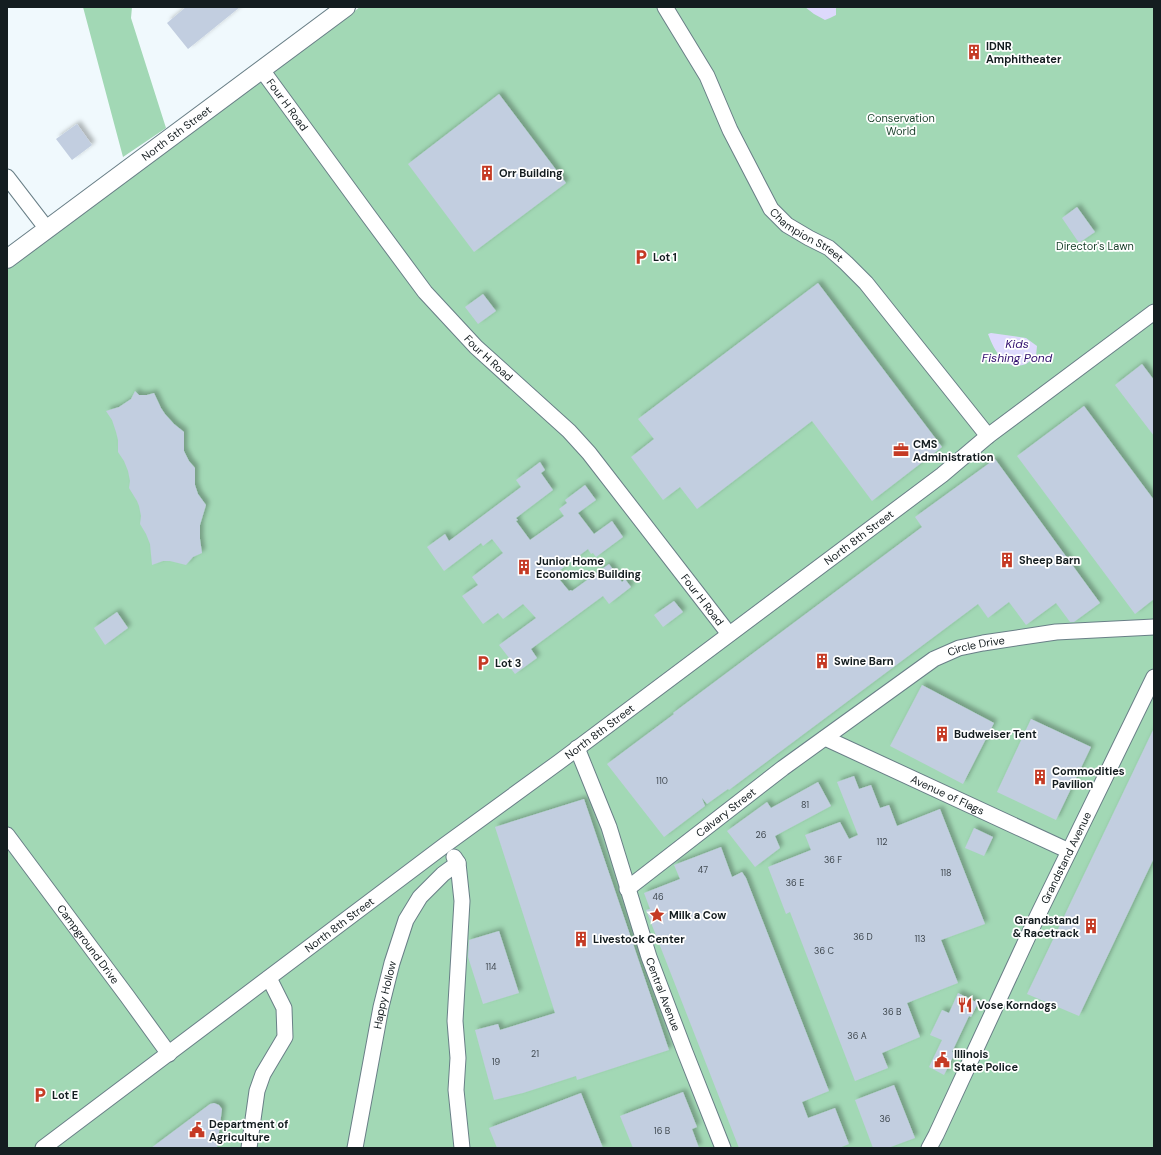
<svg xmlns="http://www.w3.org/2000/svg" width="1161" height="1155" font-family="'DM Sans',sans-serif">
	<defs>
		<filter id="shadow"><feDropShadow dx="3.5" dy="-3.5" stdDeviation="2" flood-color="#0004"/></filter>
	</defs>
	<rect width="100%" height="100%" fill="#f0f9fd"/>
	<path fill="#a2d8b5" d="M83 7H132L131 18 166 128 123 157Z
		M360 7H1154V1148H7V270Z"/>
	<path fill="#ddd9fc" d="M805 7H836V15L830 18 825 20 814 14Z
		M991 333 1026 338 1037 346 1036 356C1033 359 1029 362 1026 364 1005 372 994 350 988 334Z"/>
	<path fill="#c2cee0" filter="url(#shadow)" d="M186 7H240L188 49 167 23Z
		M499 94 566 183 474 252 408 164Z
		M77 124 92 145 72 160 56 139Z
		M1077 207 1095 232 1079 243 1062 218Z
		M818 283 942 447 872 501 812 421 697 509 680 487 663 500 631 457 654 439 638 419Z
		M483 294 496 311 478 324 465 307Z
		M1142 364 1154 380V436L1115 385Z
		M135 391 139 395H147L154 393 161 408 165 414 174 424 184 432V451L189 461 195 468V485L198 494 206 505 200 525V539L202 553 193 557 186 565 170 561H163L152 565 150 544 146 534 140 524 141 516 139 506 137 501 129 488 130 481 128 471 124 461 118 452V440L116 432 112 420 106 411 119 407 131 399Z
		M1084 406 1154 500V599L1135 614 1017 456Z
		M995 459 1100 603 1074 622H1070L1056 603 1026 625 1009 602 988 618 978 604 729 790 728 789 707 804 702 798 705 806 664 837 607 764 674 714 673 713 922 527 915 517Z
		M540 462 545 470 541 473 553 490 516 518 518 520 516 521 530 540 564 516 559 509 567 503 565 500 585 485 596 500 578 513 594 534 612 521 623 537 596 557 593 553 591 554 588 549 555 574 569 591 571 590 572 591 609 564 622 582 625 579 631 587 609 604 603 596 531 649 537 658 515 674 509 666 513 663 499 645 536 618 523 604 503 619 498 613 483 624 462 596 478 585 472 577 503 553 492 539 483 546 481 543 444 571 427 547 445 534 449 541 521 487 516 480Z
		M674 601 683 612 663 627 654 615Z
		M117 612 128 628 105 645 94 628Z
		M922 685 994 723 963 784 890 746Z
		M1031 719 1091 747 1056 820 997 792Z
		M1154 728V858L1079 1016 1027 994Z
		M854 776 859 789 871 785 880 808 889 805 897 826 940 809 985 924 941 940 958 983 907 1003 920 1037 882 1053 888 1068 855 1081 790 912 786 914 768 867 811 850 805 835 840 822 849 839 858 835 837 782Z
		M818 782 831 806 775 836 780 848 755 867 727 831 767 802 771 808Z
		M584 799 669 1050 577 1080 576 1076 523 1093 494 1100 475 1030 498 1024 500 1030 555 1013 495 827Z
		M974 828 993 837 984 856 965 848Z
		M721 847 732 877 742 872 746 878 829 1091 802 1102 808 1118 835 1108 849 1144 839 1148H739L646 910 650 909 644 893 680 879 674 865Z
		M499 931 519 993 483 1004 468 957 469 940Z
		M958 993 978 1003 971 1017 969 1016 952 1052 955 1053 944 1075 929 1067 942 1040 930 1035 942 1010 949 1013Z
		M894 1085 915 1138 888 1148H873L855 1100Z
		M683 1092 697 1127 692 1129 699 1148H633L620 1116Z
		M581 1093 603 1148H497L489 1128Z
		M214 1103 219 1105 222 1109 217 1148H151L210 1104Z"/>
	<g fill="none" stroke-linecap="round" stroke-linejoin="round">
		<defs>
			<g id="minor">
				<path id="s1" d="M665 7 707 76 730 130 771 209 787 225 809 238 829 248 846 263 866 283 988 436"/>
				<path id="s2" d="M262 70 368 215 425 292 476 347 569 431 589 453 729 634"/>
				<path d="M7 177 47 229"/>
				<path id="s3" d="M825 738 1069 851"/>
				<path id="s4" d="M577 748 609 827 649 957 685 1052 723 1148"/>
				<path id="s5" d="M7 835 127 996 169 1054"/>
				<path d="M454 857 458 863 462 901 455 1021 458 1058 456 1090 462 1148"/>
				<path id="s6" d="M627 889 783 768 934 659 959 648 983 643 1056 632 1154 627"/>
				<path id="s7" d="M43 1148 445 845 559 762 942 475 988 436 1154 312"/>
				<path d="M249 1148 257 1091 263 1074 285 1037 284 1008 269 978"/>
				<path id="s8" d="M355 1148 381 1007 392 963 406 920 420 897 443 874 458 863"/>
				<path id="s9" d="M929 1148 936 1135 1037 917 1154 677"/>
			</g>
			<g id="major">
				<path id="s10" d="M7 259 346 7"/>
			</g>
		</defs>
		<use href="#minor" stroke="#697f87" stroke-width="17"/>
		<use href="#major" stroke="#697f87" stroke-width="20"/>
		<use href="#minor" stroke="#fff" stroke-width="15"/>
		<use href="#major" stroke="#fff" stroke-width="18"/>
	</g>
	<defs>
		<symbol id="building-bare" viewBox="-9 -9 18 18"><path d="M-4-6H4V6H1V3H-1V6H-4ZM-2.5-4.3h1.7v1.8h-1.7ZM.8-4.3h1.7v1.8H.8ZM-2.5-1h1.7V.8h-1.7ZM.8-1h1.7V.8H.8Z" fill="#c53a24" stroke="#fff" stroke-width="2.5" paint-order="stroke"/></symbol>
		<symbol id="parking-bare" viewBox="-9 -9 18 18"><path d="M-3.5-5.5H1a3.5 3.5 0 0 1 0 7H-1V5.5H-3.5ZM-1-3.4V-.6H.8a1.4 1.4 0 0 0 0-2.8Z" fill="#c53a24" stroke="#fff" stroke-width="2.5" paint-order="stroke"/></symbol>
		<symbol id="office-bare" viewBox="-9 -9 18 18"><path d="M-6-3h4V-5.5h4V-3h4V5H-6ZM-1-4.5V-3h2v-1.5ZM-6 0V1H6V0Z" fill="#c53a24" stroke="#fff" stroke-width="2.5" paint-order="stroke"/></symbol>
		<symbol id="sight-bare" viewBox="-9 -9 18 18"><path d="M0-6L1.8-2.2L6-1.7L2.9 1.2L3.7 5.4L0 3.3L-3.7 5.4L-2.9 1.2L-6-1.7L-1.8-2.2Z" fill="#c53a24" stroke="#fff" stroke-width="2.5" paint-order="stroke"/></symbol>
		<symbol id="restaurant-bare" viewBox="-9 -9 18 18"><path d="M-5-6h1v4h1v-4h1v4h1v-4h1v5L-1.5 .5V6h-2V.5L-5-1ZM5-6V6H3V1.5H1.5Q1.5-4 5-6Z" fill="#c53a24" stroke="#fff" stroke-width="2.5" paint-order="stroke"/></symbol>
		<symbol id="civic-bare" viewBox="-9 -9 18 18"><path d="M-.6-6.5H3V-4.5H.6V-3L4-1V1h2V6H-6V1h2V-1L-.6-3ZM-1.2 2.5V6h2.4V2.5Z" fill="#c53a24" stroke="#fff" stroke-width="2.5" paint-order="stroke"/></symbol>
	</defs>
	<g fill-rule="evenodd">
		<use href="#building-bare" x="963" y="41" width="22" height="22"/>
		<use href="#building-bare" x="476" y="162" width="22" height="22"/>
		<use href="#parking-bare" x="630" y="246" width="22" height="22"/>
		<use href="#office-bare" x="890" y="439" width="22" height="22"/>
		<use href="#building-bare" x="996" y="549" width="22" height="22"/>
		<use href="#building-bare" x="513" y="556" width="22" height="22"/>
		<use href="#building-bare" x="811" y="650" width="22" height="22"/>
		<use href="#parking-bare" x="472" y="652" width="22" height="22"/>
		<use href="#building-bare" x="931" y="723" width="22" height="22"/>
		<use href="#building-bare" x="1029" y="766" width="22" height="22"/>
		<use href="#sight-bare" x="646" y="904" width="22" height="22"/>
		<use href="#building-bare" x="1080" y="915" width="22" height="22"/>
		<use href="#building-bare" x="570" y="928" width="22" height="22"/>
		<use href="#restaurant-bare" x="954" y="994" width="22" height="22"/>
		<use href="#civic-bare" x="931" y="1049" width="22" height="22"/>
		<use href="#parking-bare" x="29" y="1084" width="22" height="22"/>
		<use href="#civic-bare" x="186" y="1119" width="22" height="22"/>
	</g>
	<g text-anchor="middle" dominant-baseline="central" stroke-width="3.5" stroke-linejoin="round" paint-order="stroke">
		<g font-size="9" fill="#404950">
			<text x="662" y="781">110</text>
			<text x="805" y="805">81</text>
			<text x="761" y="835">26</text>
			<text x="882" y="842">112</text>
			<text x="833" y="860">36 F</text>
			<text x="703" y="870">47</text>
			<text x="946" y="873">118</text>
			<text x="795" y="883">36 E</text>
			<text x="658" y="897">46</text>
			<text x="863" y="937">36 D</text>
			<text x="920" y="939">113</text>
			<text x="824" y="951">36 C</text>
			<text x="491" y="967">114</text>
			<text x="892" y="1012">36 B</text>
			<text x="857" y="1036">36 A</text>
			<text x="535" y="1054">21</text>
			<text x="496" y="1062">19</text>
			<text x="885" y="1119">36</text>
			<text x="662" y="1131">16 B</text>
		</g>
		<g font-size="11" font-weight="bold" fill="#141d20" stroke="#fff" text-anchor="start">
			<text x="986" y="46">IDNR<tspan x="986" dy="13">Amphitheater</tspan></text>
			<text x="499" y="173">Orr Building</text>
			<text x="653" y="257">Lot 1</text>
			<text x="913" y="444">CMS<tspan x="913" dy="13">Administration</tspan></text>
			<text x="1019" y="560">Sheep Barn</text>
			<text x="536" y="561">Junior Home<tspan x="536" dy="13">Economics Building</tspan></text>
			<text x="834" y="661">Swine Barn</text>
			<text x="495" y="663">Lot 3</text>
			<text x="954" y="734">Budweiser Tent</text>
			<text x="1052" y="771">Commodities<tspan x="1052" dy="13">Pavilion</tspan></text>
			<text x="669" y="915">Milk a Cow</text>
			<text x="1079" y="920" text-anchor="end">Grandstand<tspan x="1079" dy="13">&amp; Racetrack</tspan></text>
			<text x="593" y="939">Livestock Center</text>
			<text x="977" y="1005">Vose Korndogs</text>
			<text x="954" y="1054">Illinois<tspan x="954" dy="13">State Police</tspan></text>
			<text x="52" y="1095">Lot E</text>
			<text x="209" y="1124">Department of<tspan x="209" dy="13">Agriculture</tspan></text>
		</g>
		<g font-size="11" fill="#141d20" stroke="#fff">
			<text stroke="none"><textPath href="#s2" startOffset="43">Four H Road</textPath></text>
			<text stroke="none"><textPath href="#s10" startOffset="211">North 5th Street</textPath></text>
			<text stroke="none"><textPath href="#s1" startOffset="273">Champion Street</textPath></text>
			<text stroke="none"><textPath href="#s2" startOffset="367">Four H Road</textPath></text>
			<text stroke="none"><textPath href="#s7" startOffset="1019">North 8th Street</textPath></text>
			<text stroke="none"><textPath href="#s2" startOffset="691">Four H Road</textPath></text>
			<text stroke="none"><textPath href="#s6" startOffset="428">Circle Drive</textPath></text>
			<text stroke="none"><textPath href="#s7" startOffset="695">North 8th Street</textPath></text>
			<text stroke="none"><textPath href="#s3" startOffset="135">Avenue of Flags</textPath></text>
			<text stroke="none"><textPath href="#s6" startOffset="125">Calvary Street</textPath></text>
			<text stroke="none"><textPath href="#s9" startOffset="321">Grandstand Avenue</textPath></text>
			<text stroke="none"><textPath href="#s7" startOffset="371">North 8th Street</textPath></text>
			<text stroke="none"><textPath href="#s5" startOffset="136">Campground Drive</textPath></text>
			<text stroke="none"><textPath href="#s4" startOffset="261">Central Avenue</textPath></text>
			<text stroke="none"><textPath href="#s8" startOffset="156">Happy Hollow</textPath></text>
		</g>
		<g font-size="11" fill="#183f29" stroke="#fff">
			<text x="901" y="118">Conservation<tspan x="901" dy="13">World</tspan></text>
			<text x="1095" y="246">Director's Lawn</text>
		</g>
		<g font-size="12" font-style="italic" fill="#32106f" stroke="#fff">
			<text x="1017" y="344">Kids<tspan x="1017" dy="14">Fishing Pond</tspan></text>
		</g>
	</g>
	<rect width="1161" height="1155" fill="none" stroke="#141d20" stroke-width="16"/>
</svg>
